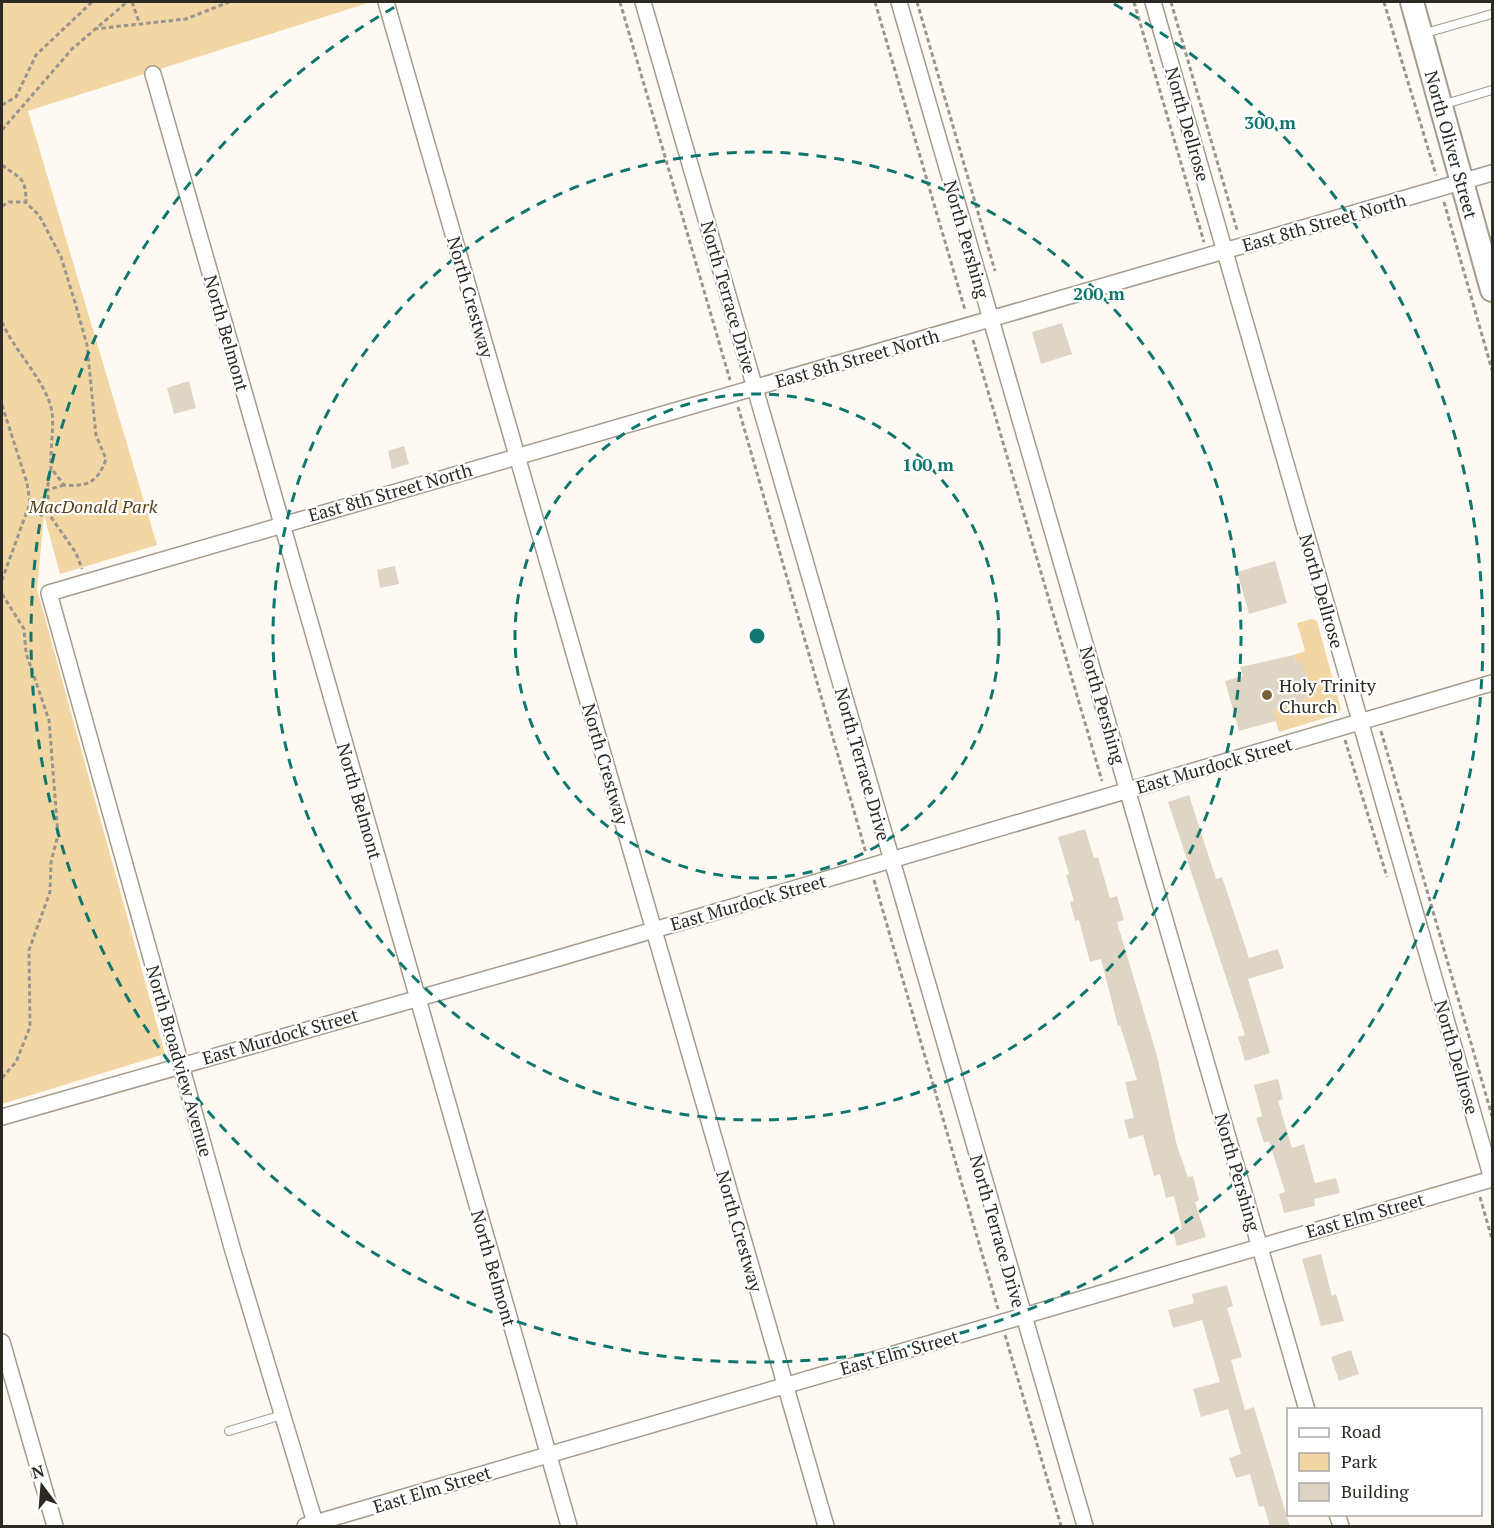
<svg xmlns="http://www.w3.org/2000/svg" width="1494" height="1528" font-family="'PT Serif',serif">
	<rect width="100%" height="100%" fill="#fefaf3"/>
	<path fill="#f2d6a4" d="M2 2H371L28 111 157 545 60 574 44 515 37 589 165 1054 2 1104Z
		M1312 619 1317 621 1341 709 1338 714 1279 732 1272 710 1306 700 1304 691 1310 688 1302 662 1296 663 1294 655 1305 651 1297 623Z"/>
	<path fill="#dfd5c4" d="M1062 323 1072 354 1041 364 1032 332Z
		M189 381 196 408 174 414 167 388Z
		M404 446 409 464 392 469 388 451Z
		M1275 561 1287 603 1249 614 1237 572Z
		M395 566 399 584 380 588 377 570Z
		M1294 655 1296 663 1302 661 1310 689 1304 691 1306 700 1272 710 1276 721 1239 731 1225 681 1243 676 1240 667Z
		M1189 795 1216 879 1222 877 1249 958 1278 949 1284 968 1248 979 1270 1053 1245 1061 1238 1037 1245 1035 1168 802Z
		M1085 829 1094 858 1098 857 1110 898 1117 896 1124 920 1117 922 1157 1056 1177 1146 1188 1177 1193 1176 1199 1200 1195 1202 1206 1237 1177 1246 1173 1232 1182 1229 1174 1196 1166 1198 1160 1174 1154 1176 1143 1135 1129 1139 1124 1120 1134 1118 1125 1082 1137 1080 1120 1025 1118 1026 1101 959 1090 962 1079 920 1075 921 1070 902 1074 901 1066 875 1069 874 1058 837Z
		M1278 1079 1283 1099 1278 1101 1292 1148 1304 1144 1315 1183 1336 1178 1340 1193 1314 1199 1315 1206 1284 1213 1279 1194 1285 1192 1269 1141 1264 1143 1256 1118 1262 1116 1254 1085Z
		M1321 1254 1332 1296 1336 1294 1344 1321 1321 1326 1302 1259Z
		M1227 1285 1233 1306 1227 1308 1242 1357 1231 1360 1245 1410 1254 1407 1290 1527H1270L1264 1506 1259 1507 1250 1474 1236 1478 1229 1458 1241 1454 1228 1409 1201 1417 1193 1389 1220 1382 1202 1320 1173 1328 1168 1310 1194 1303 1192 1294Z
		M1351 1350 1359 1374 1339 1381 1331 1357Z"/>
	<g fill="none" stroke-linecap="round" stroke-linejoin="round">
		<defs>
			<path id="service" d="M1422 34 1492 14
				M1442 105 1492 90
				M229 1431 282 1415"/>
			<path id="minor" d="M386 2 826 1526
				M643 2 1085 1526
				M899 2 1307 1410
				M1153 2 1492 1179
				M153 74 569 1526
				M2 1117 535 965 1492 683
				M2 1342 55 1526
				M1337 1514 1341 1526
				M305 1526 1492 1179
				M316 1526 233 1251 49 593 1492 173"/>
			<g id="secondary">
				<path id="s1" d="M1412 2 1492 290"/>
			</g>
		</defs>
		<use href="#service" stroke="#a49b8a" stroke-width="10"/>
		<use href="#minor" stroke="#a49b8a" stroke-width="18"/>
		<use href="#secondary" stroke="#a49b8a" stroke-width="26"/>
		<path stroke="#99958e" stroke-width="3" stroke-dasharray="4.5 3" stroke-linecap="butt" d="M132 2 139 22
			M620 2 730 380
			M875 2 965 310
			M917 2 995 271
			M1134 2 1204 242
			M1171 2 1237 230
			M1384 2 1436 175
			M94 29 186 19 229 2
			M2 105 16 97 36 55 92 2
			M2 130 72 49 127 2
			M2 165C20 179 26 176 26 203L39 215 61 257 74 299 87 345 96 435 106 459C98 482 88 487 64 485L51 468 47 490
			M1444 202 1492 370
			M2 206 9 202H25
			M2 322C14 351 47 382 52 412 54 430 50 450 51 468
			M973 340 1102 781
			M2 405 27 483 30 503 2 580
			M738 407 866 853
			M64 485 47 490 51 517 76 553 82 569
			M2 594 24 629 26 653 49 720 58 835 51 862 50 892 29 950 30 1027 16 1062 2 1078
			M1381 731 1492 1116
			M1345 740 1387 877
			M874 880 998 1309
			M1480 1197 1492 1239
			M1005 1335 1061 1526"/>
		<use href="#service" stroke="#fff" stroke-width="8"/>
		<use href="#minor" stroke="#fff" stroke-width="15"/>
		<use href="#secondary" stroke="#fff" stroke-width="22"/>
	</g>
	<g fill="none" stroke="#0f766e" stroke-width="3" stroke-dasharray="10 8">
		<circle cx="757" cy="636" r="242"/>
		<circle cx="757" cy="636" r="484"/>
		<path d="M1114 4A726 726 0 1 1 400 4"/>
	</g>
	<circle fill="#7a6132" stroke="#fff" stroke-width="2" cx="1267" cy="695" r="6"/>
	<g text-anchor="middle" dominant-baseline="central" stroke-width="4.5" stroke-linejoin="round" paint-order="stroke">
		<g font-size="18" fill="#2d2923" stroke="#fff">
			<text transform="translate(1188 124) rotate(74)">North Dellrose</text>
			<text stroke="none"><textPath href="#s1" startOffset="148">North Oliver Street</textPath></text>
			<text transform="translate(1324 222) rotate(-16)">East 8th Street North</text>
			<text transform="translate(967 239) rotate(74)">North Pershing</text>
			<text transform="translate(471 297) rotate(74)">North Crestway</text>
			<text transform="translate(729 297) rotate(74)">North Terrace Drive</text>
			<text transform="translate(227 333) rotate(74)">North Belmont</text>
			<text transform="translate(857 358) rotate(-16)">East 8th Street North</text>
			<text transform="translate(390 492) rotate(-16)">East 8th Street North</text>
			<text transform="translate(1322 591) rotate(74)">North Dellrose</text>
			<text transform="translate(1103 705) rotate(74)">North Pershing</text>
			<text transform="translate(606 764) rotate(74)">North Crestway</text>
			<text transform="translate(863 764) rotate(74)">North Terrace Drive</text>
			<text transform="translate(1214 765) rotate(-16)">East Murdock Street</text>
			<text transform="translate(360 801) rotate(74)">North Belmont</text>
			<text transform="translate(748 902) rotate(-16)">East Murdock Street</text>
			<text transform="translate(280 1036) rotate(-16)">East Murdock Street</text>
			<text transform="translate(1457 1057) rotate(74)">North Dellrose</text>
			<text transform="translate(180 1061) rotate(74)">North Broadview Avenue</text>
			<text transform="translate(1238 1172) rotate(74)">North Pershing</text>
			<text transform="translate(1365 1215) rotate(-16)">East Elm Street</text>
			<text transform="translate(740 1231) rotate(74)">North Crestway</text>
			<text transform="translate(998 1231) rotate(74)">North Terrace Drive</text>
			<text transform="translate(494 1268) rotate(74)">North Belmont</text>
			<text transform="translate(899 1352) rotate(-16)">East Elm Street</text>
			<text transform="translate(432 1489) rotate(-17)">East Elm Street</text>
		</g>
		<g font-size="18" font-style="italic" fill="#554017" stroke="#fff">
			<text x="93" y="506">MacDonald Park</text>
		</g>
		<g font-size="18" fill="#2d2923" stroke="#fff" text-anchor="start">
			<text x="1279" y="685">Holy Trinity<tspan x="1279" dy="21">Church</tspan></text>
		</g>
	</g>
	<circle cx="757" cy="636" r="9" fill="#0f766e" stroke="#fff" stroke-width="3"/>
	<g font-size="18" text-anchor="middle" font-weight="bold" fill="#0f766e" stroke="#fff" stroke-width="4.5" stroke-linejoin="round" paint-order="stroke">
		<text x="1270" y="129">300 m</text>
		<text x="1099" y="300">200 m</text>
		<text x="928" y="471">100 m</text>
	</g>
	<rect width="1494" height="1528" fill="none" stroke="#2d2923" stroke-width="6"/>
	<rect x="1287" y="1408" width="195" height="108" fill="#ffffff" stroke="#aba9a7" stroke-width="1.5"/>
	<rect x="1299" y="1428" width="30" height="9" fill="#ffffff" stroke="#aba9a7" stroke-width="1.5"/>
	<text x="1341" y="1438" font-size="18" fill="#2d2923">Road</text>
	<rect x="1299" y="1453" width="30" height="18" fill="#f2d6a4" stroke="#aba9a7" stroke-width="1.5"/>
	<text x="1341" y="1468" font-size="18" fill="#2d2923">Park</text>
	<rect x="1299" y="1483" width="30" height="18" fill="#dfd5c4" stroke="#aba9a7" stroke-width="1.5"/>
	<text x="1341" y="1498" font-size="18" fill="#2d2923">Building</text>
	<g transform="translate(42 1486) rotate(344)" stroke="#ffffff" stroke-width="4.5" paint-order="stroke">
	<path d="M0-4.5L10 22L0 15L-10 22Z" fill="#2d2923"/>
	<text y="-9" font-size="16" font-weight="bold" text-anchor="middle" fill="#2d2923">N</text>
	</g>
</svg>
